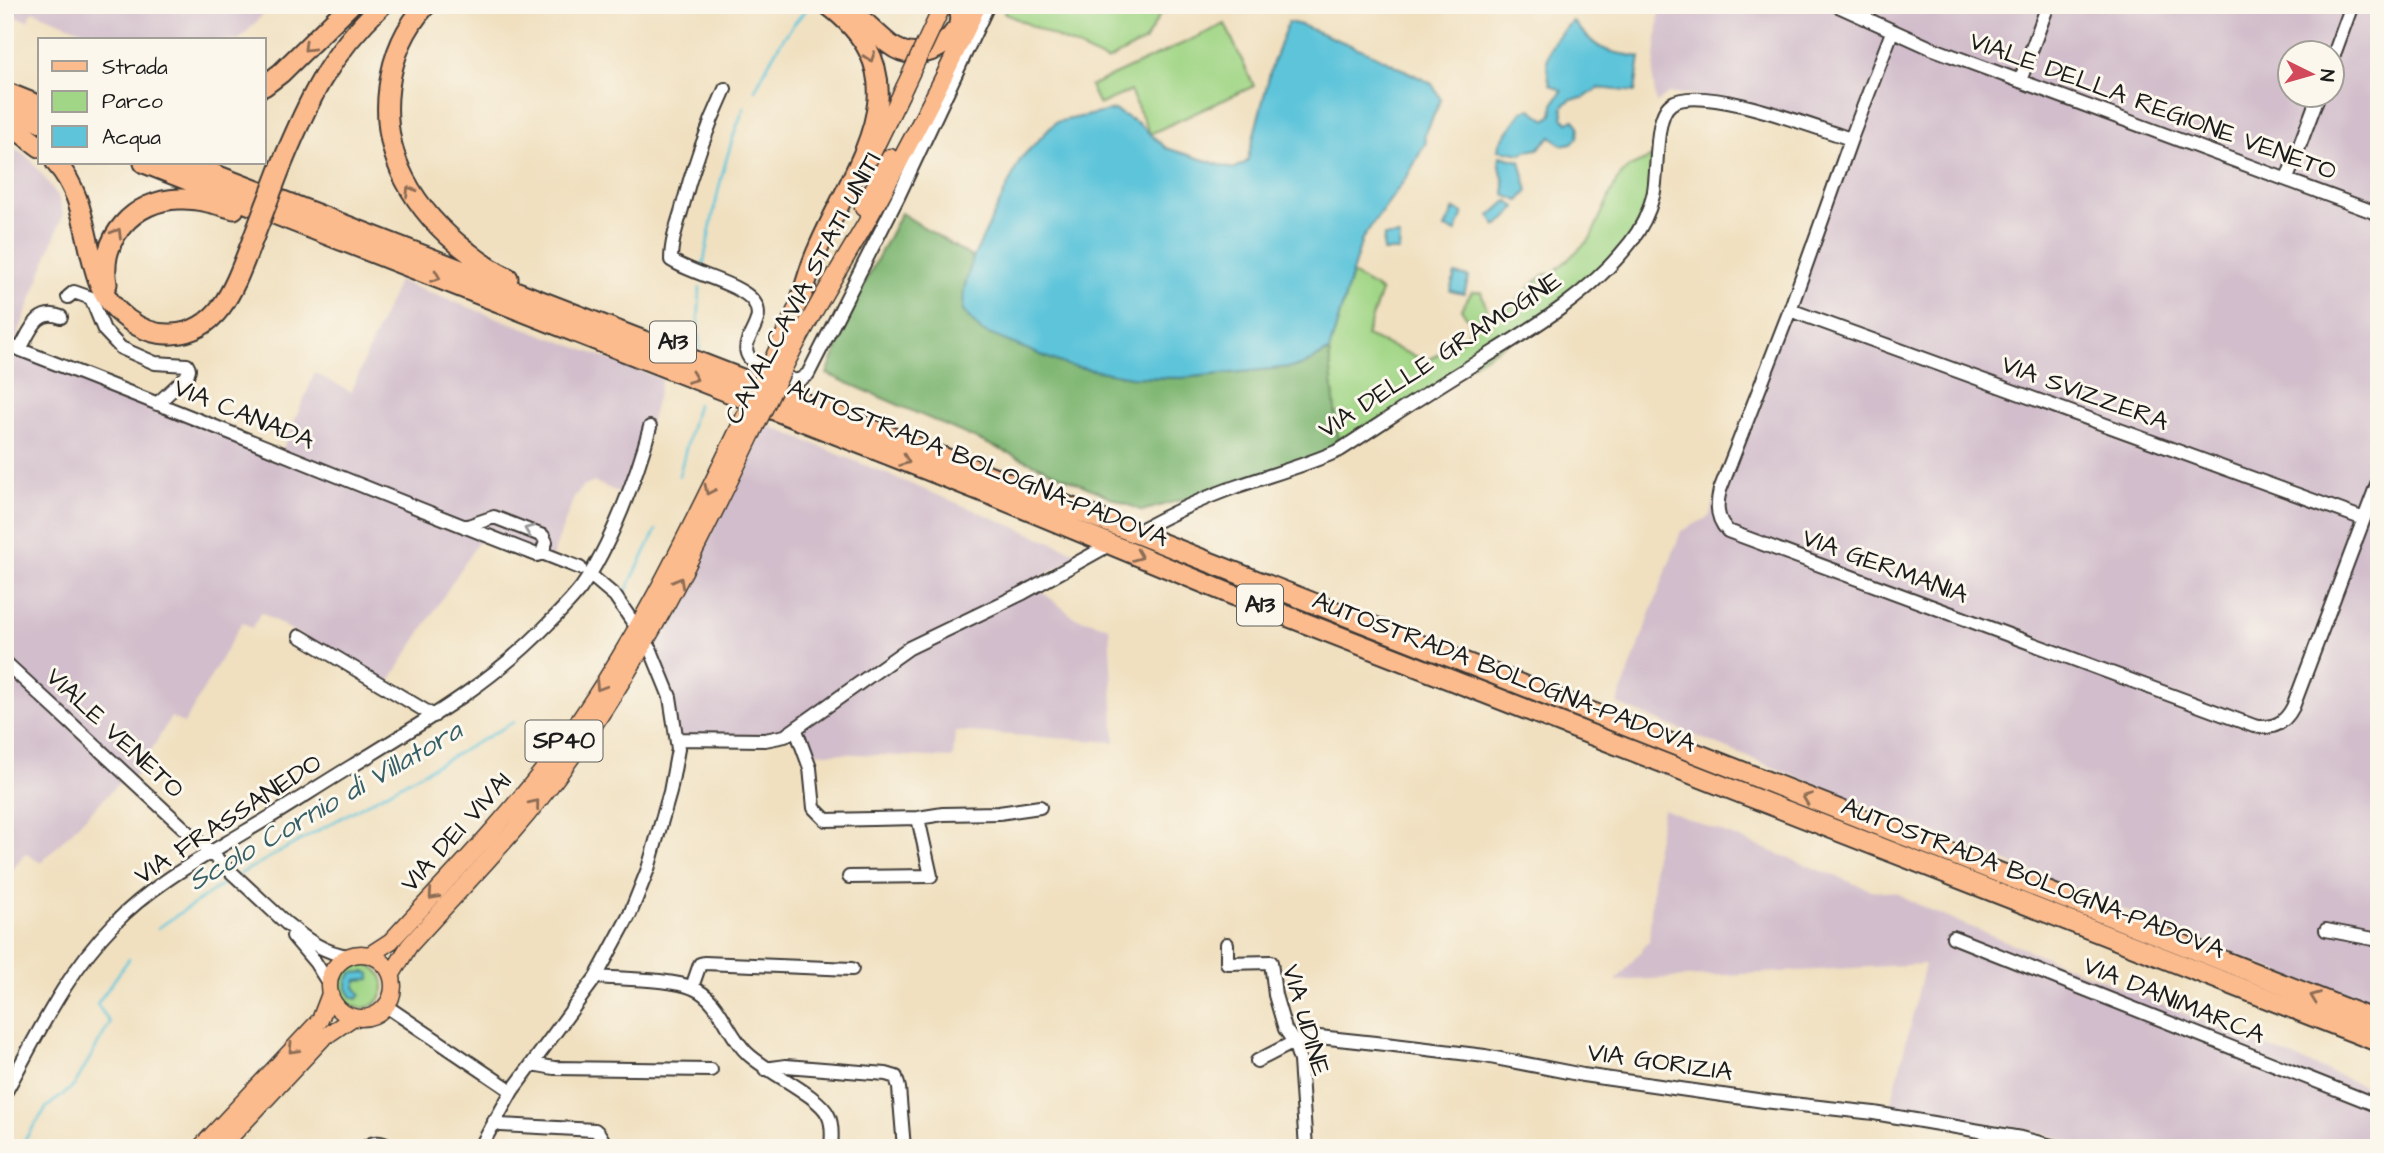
<svg xmlns="http://www.w3.org/2000/svg" width="2384" height="1153" font-family="'Architects Daughter',sans-serif">
	<rect width="100%" height="100%" fill="#fbf7ec"/>
	<filter id="ink" filterUnits="userSpaceOnUse"><feTurbulence type="fractalNoise" baseFrequency=".0143" numOctaves="2"/><feDisplacementMap in="SourceGraphic" scale="14" xChannelSelector="R" yChannelSelector="G"/><feConvolveMatrix kernelMatrix="1 2 1 2 8 2 1 2 1" color-interpolation-filters="sRGB"/></filter>
	<filter id="wash" filterUnits="userSpaceOnUse"><feTurbulence type="fractalNoise" baseFrequency=".00686" numOctaves="4" result="noise"/><feDisplacementMap in="SourceGraphic" scale="28" xChannelSelector="R" yChannelSelector="G"/><feGaussianBlur stdDeviation="1.57" result="paint"/><feColorMatrix in="noise" values="0 0 0 0 0 0 0 0 0 0 0 0 0 0 0 0 0 1.4 0 .05"/><feComposite in="paint" operator="in"/></filter>
	<g filter="url(#wash)">
		<rect width="100%" height="100%" fill="#f0e0c0"/>
		<path fill="#d1bdcb" fill-rule="evenodd" d="M5 5H272L239 40H106L33 11 28 21 5 12Z
			M1660 5H2379V993L2374 1011 1617 704 1681 531 1709 517 1847 139 1687 94H1668L1656 104 1653 79ZM2290 52H2332V94H2290Z
			M5 141 31 160 58 196 63 215 13 348 280 455 315 373 351 392 398 281 662 379 641 459 627 496 594 482 583 487 574 497 551 560 483 534 386 687 261 612 252 628 242 622 184 724 171 717 137 774 117 785 41 863 25 853 5 880Z
			M765 424 1083 555 1030 582 1074 617 1109 627 1115 742 955 731 953 758 804 752 796 730 785 735 678 739 650 648 687 583Z
			M1663 809 1871 890 1895 892 1929 910 2379 1092V1134L2371 1148H2093L2026 1129 1889 1112 1925 964 1616 981 1649 941 1655 852Z"/>
		<path fill="#a1d686" stroke="#5e7951" stroke-width="2" d="M1007 5H1184L1161 13 1145 41 1107 61 1004 13Z
			M1225 24 1254 86 1150 134 1130 91 1099 105 1090 86Z
			M1652 157 1648 196 1636 229 1615 265 1558 310 1339 449 1329 351 1352 274 1381 291 1366 336 1427 361 1464 338 1472 325 1461 309 1472 292H1481L1488 313 1505 311 1543 275 1553 273 1590 239 1617 180 1629 167Z
			M340 986a22 22 0 1 1 44 0a22 22 0 1 1-44 0Z"/>
		<path fill="#80b773" stroke="#4e6a48" stroke-width="2" d="M901 213 973 258 964 289 1131 377 1182 378 1301 366 1329 351 1339 449 1287 470 1142 511 827 374 857 298Z"/>
		<path fill="#5dc4da" stroke="#3c707b" stroke-width="2" d="M1573 21C1598 51 1602 51 1640 57L1635 92 1598 88 1584 98 1571 99 1563 106V117L1568 122 1574 120 1579 126 1578 138 1572 143 1561 145 1551 136 1538 149 1526 151 1522 154 1498 150 1501 141 1523 111 1531 109 1546 120 1552 115 1553 104 1562 91 1550 84C1542 55 1551 40 1573 21Z
			M1288 22 1301 25 1375 55 1432 84 1441 99 1424 137 1426 142 1408 175 1362 239 1329 351 1301 366 1182 378 1131 377 1066 365 981 331 963 311 964 289 973 258 1021 158 1056 122 1114 110 1138 123 1166 148 1233 169 1247 162 1272 65Z
			M1500 156 1520 161 1528 191 1519 201 1504 195C1507 179 1497 169 1500 156Z
			M1507 201 1516 207 1506 219 1496 226 1490 216Z
			M1454 209 1463 213 1456 232 1445 228Z
			M1384 236H1400L1399 251H1383Z
			M1455 274 1469 277 1464 294 1450 291Z
			M367 972 370 974V979L357 980 355 987 361 995 357 999 352 997 347 989V981L352 973Z"/>
		<g fill="none" stroke-linecap="round" stroke-linejoin="round">
			<path stroke="#5dc4da" stroke-width="2.5" d="M755 90C770 60 784 32 808 8
				M702 271C713 215 722 161 744 108
				M700 349 698 328 700 288
				M679 476 697 404
				M625 593 656 530
				M238 875 514 722
				M158 928 232 878
				M19 1148 47 1107 74 1086 110 1023 97 1004 129 959"/>
		</g>
	</g>
	<g filter="url(#ink)">
		<g fill="none" stroke-linecap="round" stroke-linejoin="round">
			<defs>
				<path id="minor" d="M1836 5 1931 48 2379 214
					M1892 32 1851 139 1790 310 1720 490C1716 505 1716 519 1728 531L2254 726C2273 730 2285 723 2293 707L2379 479
					M2332 60 2352 5
					M2020 81 2048 5
					M725 89C706 130 692 169 681 212 676 228 671 244 671 260 692 274 742 284 754 302 772 327 719 349 767 370 777 374 787 379 798 381L808 374 898 197 988 5
					M2287 179 2319 94
					M68 297 74 292 91 298 104 330 121 348 155 363 187 365 189 369 187 376 157 404
					M1790 310 2364 519
					M5 344C183 412 359 486 537 555L542 553 546 542 543 536 494 517 465 527
					M20 349C30 332 37 307 61 317
					M1144 528C1174 512 1205 497 1238 486 1273 474 1307 465 1340 450 1382 423 1423 395 1466 369 1524 333 1586 299 1630 243 1640 230 1649 213 1653 196 1659 174 1653 117 1671 104 1701 83 1816 128 1851 139
					M542 553 580 568
					M589 574 615 596 632 621
					M300 636 434 716
					M5 662 286 923C306 939 323 953 349 956
					M796 730 810 768 814 808 826 820 918 818 943 814 999 813 1040 807
					M678 739 765 740 785 736 909 648 1023 593 1102 549
					M849 877 931 876 918 818
					M2326 930 2379 940
					M293 936 315 962 329 984
					M1953 937 2379 1106
					M1227 944V963L1271 962 1275 995 1285 1029 1294 1042 1300 1061 1306 1148
					M596 977C619 979 673 979 693 988 720 999 727 1034 747 1053 766 1072 819 1095 828 1115 833 1124 832 1138 831 1148
					M692 987 700 964 704 963 852 969
					M386 1006 512 1091
					M1257 1061 1294 1042 1319 1037 1394 1045 1485 1056 1583 1075 1764 1101 1874 1113 2021 1138 2060 1148
					M532 1064 554 1068 711 1070
					M765 1069 786 1066 886 1074 896 1077 899 1088 904 1148
					M5 1093C38 1034 66 973 114 924 151 885 202 858 248 830 283 810 317 787 352 766 422 723 492 683 549 623 560 612 571 601 581 588 610 547 637 476 650 427
					M494 1121 501 1125 595 1130C602 1135 602 1142 609 1148
					M365 1148C374 1140 382 1142 392 1148
					M480 1148 512 1091 596 977 630 914 648 869 670 792 678 749 670 697 650 648"/>
				<path id="major" d="M870 158 904 88
					M863 208 890 157
					M770 365 807 285
					M783 370C807 320 837 273 865 225 905 153 944 80 978 5
					M329 986a32 32 0 1 1 64 0a32 32 0 1 1-64 0Z
					M371 954 391 941C447 880 506 820 556 753 630 654 685 540 739 428
					M392 974 409 946C463 886 521 828 568 762 642 660 698 547 752 434
					M200 1148 320 1020 330 994
					M220 1148 323 1038 354 1017"/>
				<path id="highway" d="M426 5C405 28 393 56 389 87 380 155 414 211 468 252 480 262 493 271 508 278
					M851 11C865 21 875 33 889 44 912 62 941 53 956 30
					M959 24 962 5
					M264 86 281 73 350 5
					M5 92 40 106
					M5 109 40 122
					M5 121 40 147
					M56 163C86 196 84 242 99 282 110 311 141 336 172 334 223 332 237 278 253 239
					M144 163 996 497 1233 595 2379 1042
					M185 163 871 429 2379 1022
					M281 166C309 99 328 56 382 5
					M107 284C99 238 134 200 179 199 198 198 216 204 234 209
					M802 295C807 280 811 264 818 249 854 164 928 80 828 5"/>
			</defs>
			<use href="#minor" stroke="#3c3935" stroke-width="16"/>
			<use href="#major" stroke="#3c3935" stroke-width="19"/>
			<use href="#highway" stroke="#3c3935" stroke-width="23"/>
			<use href="#minor" stroke="#fff" stroke-width="12"/>
			<use href="#major" stroke="#fbbb8d" stroke-width="16"/>
			<use href="#highway" stroke="#fbbb8d" stroke-width="19"/>
			<defs>
				<path id="major-bridge" d="M904 88 943 5
					M739 428 770 365
					M752 434 783 370"/>
				<path id="highway-bridge" d="M253 239 281 166"/>
			</defs>
			<use href="#major-bridge" stroke="#3c3935" stroke-width="19" stroke-linecap="butt"/>
			<use href="#highway-bridge" stroke="#3c3935" stroke-width="23" stroke-linecap="butt"/>
			<use href="#major-bridge" stroke="#fbbb8d" stroke-width="16"/>
			<use href="#highway-bridge" stroke="#fbbb8d" stroke-width="19"/>
		</g>
		<defs><path id="oneway-chevron" d="M-2-3.5L2.5 0L-2 3.5" fill="none" stroke-width="1.6" stroke-linecap="round" stroke-linejoin="round" transform="scale(1.75)"/></defs>
		<g stroke="#8c6c54">
			<use href="#oneway-chevron" transform="translate(308 47) rotate(136)"/>
			<use href="#oneway-chevron" transform="translate(870 57) rotate(70)"/>
			<use href="#oneway-chevron" transform="translate(410 191) rotate(-122)"/>
			<use href="#oneway-chevron" transform="translate(117 233) rotate(-59)"/>
			<use href="#oneway-chevron" transform="translate(436 277) rotate(22)"/>
			<use href="#oneway-chevron" transform="translate(693 378) rotate(21)"/>
			<use href="#oneway-chevron" transform="translate(905 461) rotate(21)"/>
			<use href="#oneway-chevron" transform="translate(709 490) rotate(116)"/>
			<use href="#oneway-chevron" transform="translate(1138 556) rotate(22)"/>
			<use href="#oneway-chevron" transform="translate(679 582) rotate(-61)"/>
			<use href="#oneway-chevron" transform="translate(600 686) rotate(122)"/>
			<use href="#oneway-chevron" transform="translate(1807 798) rotate(-159)"/>
			<use href="#oneway-chevron" transform="translate(535 804) rotate(-51)"/>
			<use href="#oneway-chevron" transform="translate(433 895) rotate(132)"/>
			<use href="#oneway-chevron" transform="translate(2315 997) rotate(-159)"/>
			<use href="#oneway-chevron" transform="translate(293 1049) rotate(134)"/>
		</g>
		<use stroke="#999" href="#oneway-chevron" transform="translate(529 530) rotate(-159)"/>
	</g>
	<g text-anchor="middle" dominant-baseline="central" stroke-width="6" stroke-linejoin="round" paint-order="stroke">
		<g fill="#fbf7ec" stroke="#5f5e5a" stroke-width="2">
			<rect x="650" y="321.5" width="46" height="41" rx="5"/>
			<rect x="1237" y="584.5" width="46" height="41" rx="5"/>
			<rect x="525.5" y="720.5" width="77" height="41" rx="5"/>
		</g>
		<g font-size="24" font-weight="bold" fill="#1c1c1c">
			<text x="673" y="342">A13</text>
			<text x="1260" y="605">A13</text>
			<text x="564" y="741">SP40</text>
		</g>
		<g font-size="26" fill="#1c1c1c" stroke="#fbf7ec">
			<text transform="translate(2153 106) rotate(20)">VIALE DELLA REGIONE VENETO</text>
			<text transform="translate(803 288) rotate(-62)">CAVALCAVIA STATI UNITI</text>
			<text transform="translate(1440 355) rotate(-33)">VIA DELLE GRAMOGNE</text>
			<text transform="translate(2085 393) rotate(20)">VIA SVIZZERA</text>
			<text transform="translate(244 414) rotate(22)">VIA CANADA</text>
			<text transform="translate(978 463) rotate(22)">AUTOSTRADA BOLOGNA-PADOVA</text>
			<text transform="translate(1885 566) rotate(20)">VIA GERMANIA</text>
			<text transform="translate(1504 672) rotate(21)">AUTOSTRADA BOLOGNA-PADOVA</text>
			<text transform="translate(115 733) rotate(43)">VIALE VENETO</text>
			<text transform="translate(228 819) rotate(-33)">VIA FRASSANEDO</text>
			<text transform="translate(456 832) rotate(-48)">VIA DEI VIVAI</text>
			<text transform="translate(2033 878) rotate(21)">AUTOSTRADA BOLOGNA-PADOVA</text>
			<text transform="translate(2174 1000) rotate(22)">VIA DANIMARCA</text>
			<text transform="translate(1306 1020) rotate(74)">VIA UDINE</text>
			<text transform="translate(1660 1062) rotate(8)">VIA GORIZIA</text>
		</g>
		<g font-size="28" font-style="italic" fill="#365f68" stroke="#fbf7ec">
			<text transform="translate(325 806) rotate(-30)">Scolo Cornio di Villatora</text>
		</g>
	</g>
	<rect width="2384" height="1153" fill="none" stroke="#fbf7ec" stroke-width="28"/>
	<rect x="38" y="38" width="228" height="126" fill="#fbf7ec" stroke="#a29f99" stroke-width="2"/>
	<rect x="52" y="61" width="35" height="10" fill="#fbbb8d" stroke="#a29f99" stroke-width="2"/>
	<text x="102" y="74" font-size="21" fill="#1c1c1c">Strada</text>
	<rect x="52" y="91" width="35" height="21" fill="#a1d686" stroke="#a29f99" stroke-width="2"/>
	<text x="102" y="108" font-size="21" fill="#1c1c1c">Parco</text>
	<rect x="52" y="126" width="35" height="21" fill="#5dc4da" stroke="#a29f99" stroke-width="2"/>
	<text x="102" y="144" font-size="21" fill="#1c1c1c">Acqua</text>
	<g transform="translate(2311 74) rotate(95)"><circle r="33" fill="#fbf7ec" stroke="#a29f99" stroke-width="2"/>
	<path d="M0-5L12 26L0 18L-12 26Z" fill="#d1495b"/>
	<text y="-10" font-size="19" font-weight="bold" text-anchor="middle" fill="#1c1c1c">N</text>
	</g>
</svg>
